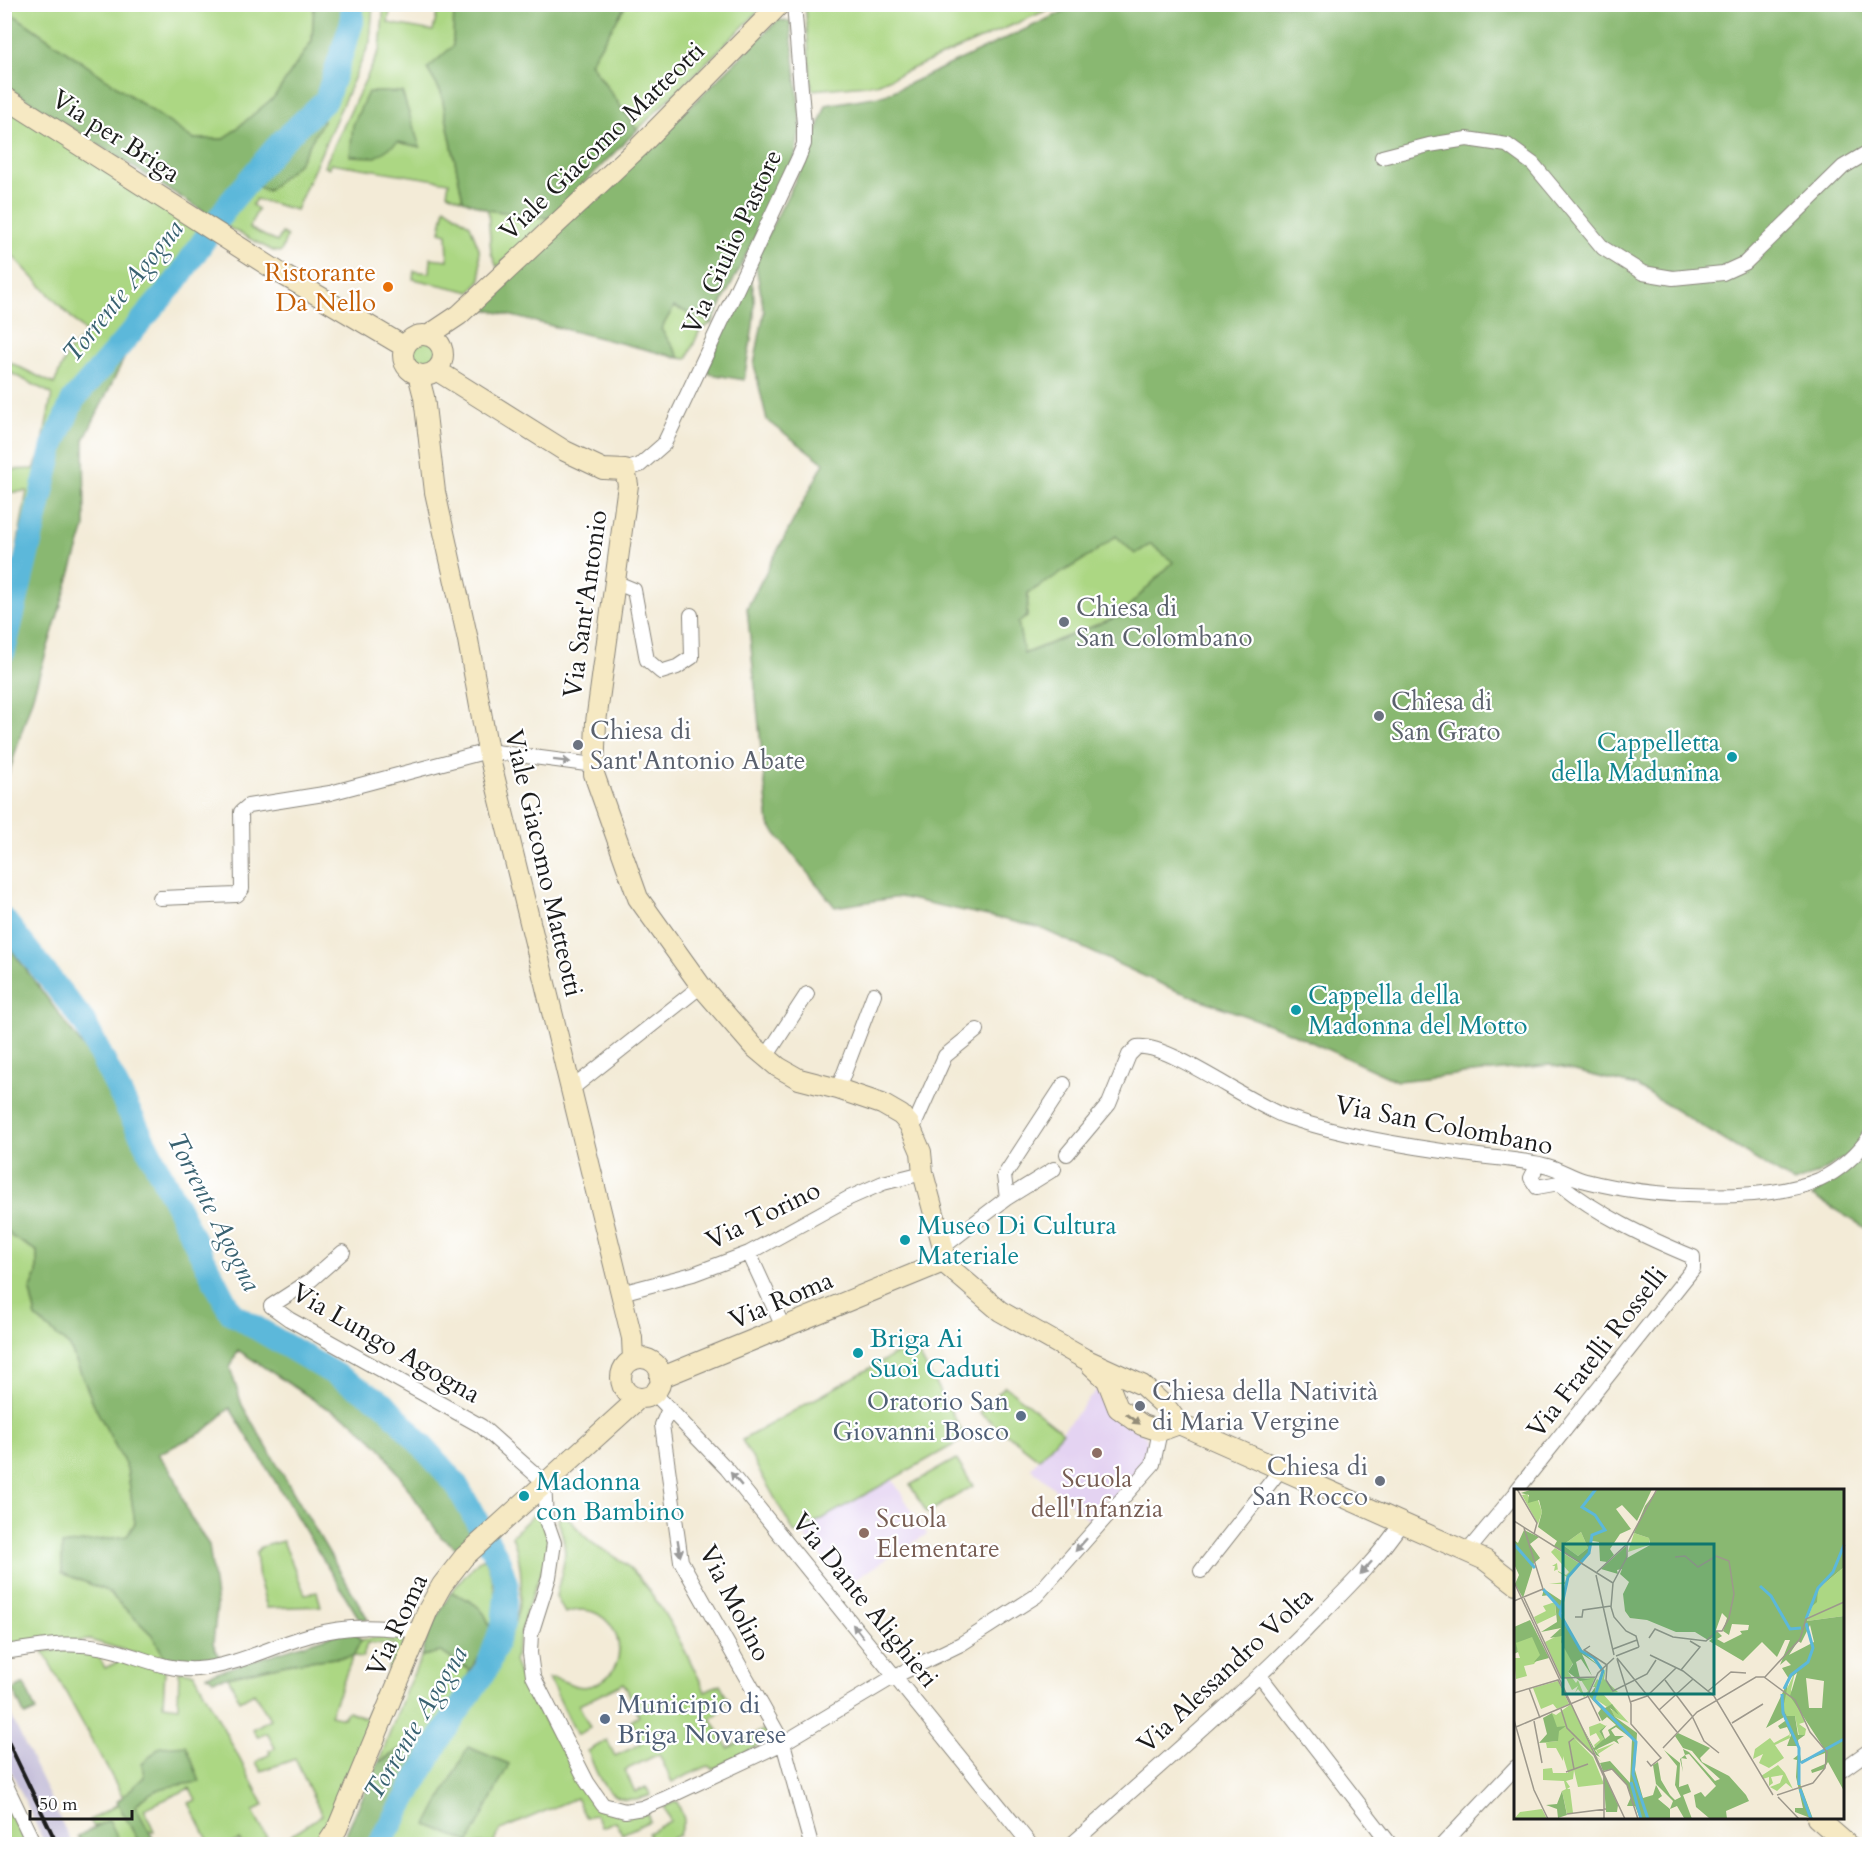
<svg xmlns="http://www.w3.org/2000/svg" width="1874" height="1849" font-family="Cardo,serif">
	<rect width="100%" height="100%" fill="#fff"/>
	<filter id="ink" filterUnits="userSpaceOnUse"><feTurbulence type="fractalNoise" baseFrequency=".0167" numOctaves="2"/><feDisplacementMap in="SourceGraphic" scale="12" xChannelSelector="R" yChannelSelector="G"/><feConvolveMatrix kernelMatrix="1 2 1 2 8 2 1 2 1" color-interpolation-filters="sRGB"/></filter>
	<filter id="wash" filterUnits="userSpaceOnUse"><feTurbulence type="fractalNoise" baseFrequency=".008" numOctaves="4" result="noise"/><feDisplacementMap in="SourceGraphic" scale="24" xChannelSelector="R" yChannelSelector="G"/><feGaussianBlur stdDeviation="1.35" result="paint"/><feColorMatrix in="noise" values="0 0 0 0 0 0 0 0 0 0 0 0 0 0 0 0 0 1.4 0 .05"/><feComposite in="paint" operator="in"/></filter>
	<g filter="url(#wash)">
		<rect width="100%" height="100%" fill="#f3ebd7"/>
		<path fill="#e4d3f2" d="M1099 1387 1113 1411 1146 1437 1150 1450 1149 1457 1115 1499 1106 1496 1089 1520 1031 1468Z
			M892 1479 927 1534 845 1585 800 1531Z"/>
		<path fill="#c6c0da" d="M5 1703 72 1844H45L5 1758Z"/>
		<path fill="#acd783" stroke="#647a50" stroke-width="1.5" fill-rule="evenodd" d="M10 4 314 5 312 41 275 97 224 139H193L4 8Z
			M355 5H373L370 42 296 210 256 199 252 205 258 209 249 228 277 242 282 233 287 236 281 252 273 251 224 225 255 185 267 191 323 121 319 116C336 89 356 37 355 5Z
			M384 5H391L388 23 433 31 439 5H454L453 46 428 70 441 92 463 200 447 193 449 182 331 163 329 168 324 167 380 49ZM402 92 419 147 398 142Z
			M626 5H765L637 130 590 62Z
			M805 5V4L1059 5 877 84 812 90Z
			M5 106 208 234 166 291 72 400 52 445 5 641V614L27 491 5 493V470L34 469 41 452 52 394 5 370V360L54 384 68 352 87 334 5 248Z
			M445 207 470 225 479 249 481 279 471 292 413 279 414 271 430 273 431 258 448 260 447 234 440 232Z
			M488 210 549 218 497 267 491 253Z
			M673 306 712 323 700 330 687 359 680 358 660 329Z
			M406 354a17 17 0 1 1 34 0a17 17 0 1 1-34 0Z
			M1116 535 1151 544 1174 562 1119 616 1023 654 1018 622 1027 617 1028 593 1091 555Z
			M4 1227 12 1237 37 1251V1274L30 1291 36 1317 70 1347 95 1407 127 1468 135 1523 127 1537 63 1545 62 1572 107 1591 152 1635 168 1663 90 1640 5 1647Z
			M913 1344 966 1438 795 1534 742 1440Z
			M1005 1386 1063 1432 1039 1459 980 1413Z
			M956 1459 973 1486 927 1513 910 1485Z
			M538 1510 549 1538V1551L526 1612 514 1661 526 1691 595 1802 624 1813 647 1814 650 1821 622 1834 616 1821 602 1827 595 1814 586 1818 576 1798 500 1830 495 1841 496 1844H388C404 1809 423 1772 445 1739 455 1723 470 1711 480 1696 510 1648 535 1592 512 1536Z
			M564 1514C575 1524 585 1539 597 1546 609 1553 621 1559 631 1569 660 1598 687 1654 705 1691L720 1684 729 1701 719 1706 721 1712 711 1718 728 1748 767 1728 770 1739 713 1769 708 1766 672 1782 659 1754 625 1770 635 1792 646 1787 651 1795C611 1810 600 1784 588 1751L607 1740 615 1756 641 1744 631 1721 639 1716 624 1683 579 1705 590 1728 577 1735 549 1678C563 1677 573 1690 589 1686 642 1673 618 1594 565 1613L556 1596C564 1561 570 1555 558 1520Z
			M283 1541 305 1594 317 1592 321 1606 267 1608 259 1579 256 1553 261 1547Z
			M485 1558C497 1586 498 1610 492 1639 489 1610 477 1603 451 1592L478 1561Z
			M391 1635 401 1636 404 1641 397 1671 388 1669 395 1644 367 1643 363 1657 353 1656 330 1715 343 1718 348 1711 366 1718 372 1703 385 1708 323 1844H297L291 1835 322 1815 295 1759 261 1771 256 1762 270 1754 269 1751 275 1748 267 1733 258 1737 253 1729 270 1719 254 1693 240 1701 228 1677 291 1663 353 1656 361 1640Z
			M95 1649 105 1668 126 1658 165 1670 163 1705 178 1707 179 1671 194 1673 264 1805 253 1812 267 1838 254 1844H242L239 1840 231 1844H210L189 1803 196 1800 190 1788 144 1809 154 1831H148L135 1806C150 1790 164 1785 185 1784L144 1777 123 1797 43 1651Z
			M441 1652 470 1670 451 1715 427 1756 417 1748 401 1749 379 1762 406 1690 422 1656Z
			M5 1797 28 1844H5Z
			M677 1801 684 1819 679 1835 660 1844H654L648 1833 670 1821 664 1807Z
			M118 1804 140 1844H120L109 1820 94 1827 90 1820Z"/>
		<path fill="#89b871" stroke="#526a46" stroke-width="1.5" fill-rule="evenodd" d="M4 5H10L5 9 193 139H224L274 97 312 41 314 5H348V22L323 95 273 141 214 218 5 86Z
			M454 5H626L590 63 637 130 549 218 488 210 463 200 441 92 427 69 453 46Z
			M1077 5H1869L1870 1129 1855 1151 1819 1173 1794 1183 1636 1086 1550 1065 1397 1081 1287 1031 1172 989 1038 927 900 897 835 907 769 825 747 608 824 463 767 420 754 365 764 312 755 260 810 151 826 105 885 95ZM1116 536 1135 554 1151 544 1173 562 1119 616 1024 654 1018 622 1027 617 1028 593 1091 555Z
			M778 20 790 21 801 124 795 157 712 323 674 307 661 329 680 358 476 307 693 104Z
			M368 92H402L420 147 398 142 376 157 350 156 353 125Z
			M318 115 323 121 299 163 267 191 255 185 282 147Z
			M748 270C762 303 749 346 744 380L710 374 707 370Z
			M142 322 84 440 85 527 9 773 5 780V684L59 445 80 403Z
			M5 941 113 1087 229 1315 378 1410 484 1530 461 1551 441 1537 380 1447 352 1421 320 1404 238 1350 230 1368 242 1405 368 1619 360 1620 230 1408 203 1432 158 1454 175 1477 189 1515 209 1545 217 1606 213 1643 220 1658 198 1666 168 1663 152 1635 107 1591 62 1573V1545L127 1536 135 1523 127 1468 95 1407 70 1347 36 1317 30 1291 37 1274V1251L12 1237 5 1227Z
			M1869 1144V1230L1812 1196 1861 1159Z
			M451 1592C477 1603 489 1610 492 1639L470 1670 441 1652 422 1656 428 1633Z
			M353 1629 361 1640 353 1656 291 1663 213 1680 207 1675Z
			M24 1684 36 1711 25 1716 13 1690Z
			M186 1745 200 1782C174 1786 153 1785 135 1806L156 1844H140L117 1802 144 1777 142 1764 160 1747Z
			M407 1746 417 1748 427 1756 378 1844H341L379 1762Z
			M468 1747 509 1764 469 1842 427 1825Z
			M109 1820 121 1844H82L78 1836Z"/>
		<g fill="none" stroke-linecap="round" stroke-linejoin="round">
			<path stroke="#5cb8da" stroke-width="24" d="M4 651 53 446 73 400 176 281 228 205 279 144 326 100 352 22V4
				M4 920 84 1022 231 1313 384 1403 456 1484 498 1559 507 1586 503 1624 487 1668 443 1733 380 1844"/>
		</g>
	</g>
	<g filter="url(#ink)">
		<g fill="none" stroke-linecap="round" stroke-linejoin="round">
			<defs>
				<path id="street" d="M1382 157 1429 145 1467 139 1507 145 1533 164 1603 248 1643 273 1673 278 1723 273 1745 263 1843 167 1870 151
					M625 470 640 465 664 444 798 159 804 144V125L794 4
					M617 583 634 590 647 660 661 672 677 667 692 657 691 615
					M160 898 237 895 242 889 241 812 248 806 330 793 488 751 594 765
					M766 1057 807 994
					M838 1089 874 994
					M570 1090 701 986
					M912 1130 945 1056 977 1030
					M1067 1154 1109 1104 1129 1055 1137 1047C1169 1043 1249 1104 1287 1117 1344 1136 1404 1146 1464 1154 1490 1158 1518 1159 1544 1165 1559 1168 1572 1178 1586 1181 1648 1197 1760 1204 1819 1180 1839 1171 1858 1154 1870 1136
					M1007 1198 1004 1176 1064 1084
					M943 1247 1007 1198 1054 1169
					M343 1252 311 1280 271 1306 289 1319 481 1426 544 1482 546 1520 554 1543 549 1577 531 1634 530 1653 533 1676 587 1782 603 1805 625 1811 642 1808 664 1799 783 1743 895 1676 961 1644 1036 1596 1153 1464 1160 1431
					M749 1253 784 1329
					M621 1293 693 1274 749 1253 849 1198 883 1183 923 1173
					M654 1393 727 1469 1030 1844
					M669 1409 662 1425 681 1561 783 1743 811 1844
					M1517 1490 1693 1269V1257C1645 1237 1600 1216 1559 1183L1537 1187 1531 1178 1538 1164
					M1467 1552 1516 1493
					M1201 1571 1281 1469
					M4 1652C41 1647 67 1640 104 1648 135 1654 164 1671 197 1669 237 1666 274 1645 311 1635 351 1624 380 1627 420 1631
					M1260 1676 1390 1844
					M1842 1770 1870 1750
					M4 1781 34 1844
					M1072 1844C1150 1774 1230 1706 1305 1631 1339 1596 1375 1563 1402 1522
					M1443 1844 1516 1767"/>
				<path id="secondary" d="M4 97 280 273 405 347
					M429 335 459 315 639 147 780 4
					M403 355a20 20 0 1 1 40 0a20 20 0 1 1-40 0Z
					M436 370 565 451 603 469 625 470 628 485 596 722 594 774 638 898 701 986 753 1046 778 1067 799 1079 838 1089 882 1104 901 1115 909 1124 921 1152 923 1173 943 1247V1262
					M418 374 424 397 435 492 468 640 488 751 632 1338 633 1360
					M943 1262 1000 1311 1085 1359 1142 1385 1167 1408 1179 1424 1485 1560 1516 1584
					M621 1378a20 20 0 1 1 40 0a20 20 0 1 1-40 0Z
					M1091 1365 1107 1380 1118 1408 1142 1425 1160 1431 1179 1424
					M660 1378 943 1262
					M1817 1818 1847 1844
					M327 1844 337 1829 428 1610 442 1585 464 1557 639 1398"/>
			</defs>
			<use href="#street" stroke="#88847a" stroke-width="16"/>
			<use href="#secondary" stroke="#88847a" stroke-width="22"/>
			<use href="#street" stroke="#fff" stroke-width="14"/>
			<use href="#secondary" stroke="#f6e9c3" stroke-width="20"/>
			<path stroke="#1c1c1c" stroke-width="4" d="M4 1733 57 1844"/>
		</g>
		<defs><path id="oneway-solid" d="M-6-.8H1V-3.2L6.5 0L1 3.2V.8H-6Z" transform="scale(1.5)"/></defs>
		<g fill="#999">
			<use href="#oneway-solid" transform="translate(562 761) rotate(7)"/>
			<use href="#oneway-solid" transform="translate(736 1479) rotate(-130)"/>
			<use href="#oneway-solid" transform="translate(1081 1545) rotate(132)"/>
			<use href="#oneway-solid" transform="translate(679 1548) rotate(81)"/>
			<use href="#oneway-solid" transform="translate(1366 1568) rotate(132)"/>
			<use href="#oneway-solid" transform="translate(858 1631) rotate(-129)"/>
		</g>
		<use fill="#948d78" href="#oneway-solid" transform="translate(1133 1419) rotate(36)"/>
	</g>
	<circle fill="#e8710a" stroke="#fff" stroke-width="2" cx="388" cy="287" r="6"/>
	<g fill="#6b7280" stroke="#fff" stroke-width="2">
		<circle cx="1064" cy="622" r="6"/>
		<circle cx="1379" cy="716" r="6"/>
		<circle cx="578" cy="745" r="6"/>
		<circle cx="1140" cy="1406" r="6"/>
		<circle cx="1380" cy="1481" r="6"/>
	</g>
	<g fill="#0f9aa8" stroke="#fff" stroke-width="2">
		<circle cx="1732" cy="757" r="6"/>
		<circle cx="1296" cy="1010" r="6"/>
		<circle cx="905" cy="1240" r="6"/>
		<circle cx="858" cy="1353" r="6"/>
		<circle cx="524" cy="1496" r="6"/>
	</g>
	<g fill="#5c6f8a" stroke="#fff" stroke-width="2">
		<circle cx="1021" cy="1416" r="6"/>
		<circle cx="605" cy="1719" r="6"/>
	</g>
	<g fill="#8d6e63" stroke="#fff" stroke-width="2">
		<circle cx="1097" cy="1453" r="6"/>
		<circle cx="864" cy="1533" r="6"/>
	</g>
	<g text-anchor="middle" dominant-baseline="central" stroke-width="4.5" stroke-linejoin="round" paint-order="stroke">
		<g font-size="26" fill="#1c1c1c" stroke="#fff">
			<text transform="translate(116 136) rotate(33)">Via per Briga</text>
			<text transform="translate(602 141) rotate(-44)">Viale Giacomo Matteotti</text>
			<text transform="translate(732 242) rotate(-65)">Via Giulio Pastore</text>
			<text transform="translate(585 604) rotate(-82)">Via Sant'Antonio</text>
			<text transform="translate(544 863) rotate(77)">Viale Giacomo Matteotti</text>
			<text transform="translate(1444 1125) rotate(11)">Via San Colombano</text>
			<text transform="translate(763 1215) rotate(-26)">Via Torino</text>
			<text transform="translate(781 1300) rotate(-23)">Via Roma</text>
			<text transform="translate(386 1343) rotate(30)">Via Lungo Agogna</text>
			<text transform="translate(1597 1352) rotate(-52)">Via Fratelli Rosselli</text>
			<text transform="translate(865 1600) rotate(51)">Via Dante Alighieri</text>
			<text transform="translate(735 1603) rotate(63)">Via Molino</text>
			<text transform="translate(397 1625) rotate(-65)">Via Roma</text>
			<text transform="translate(1225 1670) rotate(-43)">Via Alessandro Volta</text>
		</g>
		<g font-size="26" fill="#c56008" stroke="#fff" text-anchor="end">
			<text x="376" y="272">Ristorante<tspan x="376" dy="30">Da Nello</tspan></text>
		</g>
		<g font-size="26" fill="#5b616d" stroke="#fff" text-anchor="start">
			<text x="1076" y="607">Chiesa di<tspan x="1076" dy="30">San Colombano</tspan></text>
			<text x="1391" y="701">Chiesa di<tspan x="1391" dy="30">San Grato</tspan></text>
			<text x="590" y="730">Chiesa di<tspan x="590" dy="30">Sant'Antonio Abate</tspan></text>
			<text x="1152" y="1391">Chiesa della Natività<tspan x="1152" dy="30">di Maria Vergine</tspan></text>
			<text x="1368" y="1466" text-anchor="end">Chiesa di<tspan x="1368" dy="30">San Rocco</tspan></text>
		</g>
		<g font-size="26" fill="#0d838f" stroke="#fff" text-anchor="start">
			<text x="1720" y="742" text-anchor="end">Cappelletta<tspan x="1720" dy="30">della Madunina</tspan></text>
			<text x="1308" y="995">Cappella della<tspan x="1308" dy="30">Madonna del Motto</tspan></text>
			<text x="917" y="1225">Museo Di Cultura<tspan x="917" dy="30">Materiale</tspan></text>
			<text x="870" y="1338">Briga Ai<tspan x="870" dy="30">Suoi Caduti</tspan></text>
			<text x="536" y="1481">Madonna<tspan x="536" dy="30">con Bambino</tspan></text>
		</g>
		<g font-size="26" fill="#4e5e75" stroke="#fff" text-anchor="end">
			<text x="1009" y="1401">Oratorio San<tspan x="1009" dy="30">Giovanni Bosco</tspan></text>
			<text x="617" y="1704" text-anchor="start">Municipio di<tspan x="617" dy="30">Briga Novarese</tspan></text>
		</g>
		<g font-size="26" fill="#785e54" stroke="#fff">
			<text x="1097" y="1478">Scuola<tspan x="1097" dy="30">dell'Infanzia</tspan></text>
			<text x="876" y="1518" text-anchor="start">Scuola<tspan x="876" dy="30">Elementare</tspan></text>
		</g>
		<g font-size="27" font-style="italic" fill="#396271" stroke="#fff">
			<text transform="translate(123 291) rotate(-51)">Torrente Agogna</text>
			<text transform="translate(214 1212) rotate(63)">Torrente Agogna</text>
			<text transform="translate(416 1723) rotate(-59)">Torrente Agogna</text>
		</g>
	</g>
	<g transform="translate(1514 1489)">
		<rect width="330" height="330" fill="#f3ebd7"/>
		<path d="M13 5 16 10 24 11 28 23 24 35 8 6ZM67 43 74 59 64 67 49 56ZM120 44 135 49V56L114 63ZM41 59 65 74 54 88 48 112 51 95H35L51 93 53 88 44 83V80L40 82 41 77H38L43 74 44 82 52 86 55 83 37 63ZM330 78V127L293 132 304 100ZM41 113 42 126 23 135 20 128 32 122 29 117ZM47 145 59 174 54 183 62 194 64 191 70 206 74 202 67 191 81 188 74 205 70 208 64 200 61 204 64 197 58 201 52 189 47 188 31 153ZM18 147 27 166 20 175 10 177 13 187 2 190 0 169H6L1 154ZM92 178 90 190 104 203 89 205 115 234 101 228 96 220 102 223 98 216 93 218 80 209 83 198H79L83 190 87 193ZM281 183 277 201 291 233 285 235 292 240 291 246 285 247 281 227H273L269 221 271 204ZM44 192 55 215 43 220 39 215 27 220 19 199ZM57 215 81 266 88 273 60 249 79 268 90 295 64 298 60 281 59 290 52 292 56 298 53 300H56L59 324 53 325 48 302 52 300 50 292 29 291V280L38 279 39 284H54L49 267V272L42 259H33L32 254H26L44 252 38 224 42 226ZM86 234 92 237 85 242 90 250 83 261 101 254 84 265 80 256 86 251 82 244 76 247 75 238ZM275 242 276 249 261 256 270 269 255 279 245 274 249 265 239 270 241 260 256 249 260 254 275 246ZM264 276 271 284 279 300 272 294 263 302 256 298 266 294 269 286 257 288 259 294 255 297V288L249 290 247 287ZM28 320 33 330H0L6 323Z" fill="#acd783"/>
		<path d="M19 0H138L123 32 108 16 102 20 117 40 106 45 96 60 100 66 93 73 86 72 85 53 77 52 75 65 66 73 40 57 43 52 24 38 28 23 25 11 14 14 15 6 7 4ZM67 43 74 59 64 67 49 56ZM144 0H330V78L304 100 303 113 296 119 293 132 330 127V302L314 273 310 280 298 284 297 281 311 275V264L286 274 285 292 299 330 281 323V319H289L282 288 283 271 279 270 284 266V257H273L277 246 273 238 266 240 264 237 271 232 270 228 252 239 275 190 268 179 277 176 272 171 266 176 276 151H271L263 168 248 153 229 172 195 152 199 149 194 151 181 143H162L133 131 116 129 111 122 109 105 115 93 106 85 108 80 103 81 104 85 87 80 112 57 113 69 136 56 135 49 120 44 131 17ZM208 124 213 129 209 142 215 146 218 135 235 136 234 141 226 142 228 145 210 154 203 150 208 147 202 141ZM296 136 300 153 275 166 284 152 287 154ZM283 184 276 207 311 261 287 272 284 251 291 246H284L281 227H273L269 220 275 190ZM292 189 310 192 308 219H295ZM10 41 25 48 16 55 26 69 20 74 9 109 1 95 5 86 0 75V51L4 54ZM30 100 48 112 47 129 67 162 88 179 68 165 78 187 67 170 62 173 66 189 77 190 66 192 54 183 59 175 47 153 48 147 36 149 47 139 27 143 43 133 41 113 35 106 28 107ZM16 131 35 169 20 173 26 166 18 148 2 154 4 163 0 165V138ZM82 197 80 210 91 219 98 215 105 226 96 219 101 228 123 244 121 281 129 309 139 306 142 296 148 307 144 310 156 320V330H134L124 298 133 330H126L121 317H113L117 308 113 296 98 280 89 282 86 274 96 272 116 294 118 250 102 238 97 241 101 247H110L103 251 105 255 100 252 81 261 86 268 82 266 68 237 80 259 90 250 85 242 93 236 88 242 91 250 96 246 94 241 102 236 93 228 88 232 84 224 87 220 75 207ZM38 224 43 238 52 237 45 242 44 252 25 254 33 245 29 229ZM164 244 196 259 186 269 188 273 215 287 232 306 235 312 212 322 213 330 195 329 182 318 180 306 187 303 191 308 202 297 175 265 171 266 173 270 167 269 169 283 166 270 171 266 169 260 175 263 201 292 206 290 187 273 178 262 169 259 161 247ZM150 261 166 274 165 298 174 295 177 303 169 306 178 330 170 329 163 317 156 320 159 312 142 295 139 276 144 273 147 291 156 306 161 311 167 308 161 296 163 277ZM89 283 104 316 103 323H92ZM48 302 53 326 44 329 43 320 32 316 43 315Z" fill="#89b871" fill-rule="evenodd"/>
		<path fill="none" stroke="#5cb8da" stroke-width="3" d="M82 0 68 18 81 26 91 41 78 46 75 64 54 88 46 125 67 162 80 169 89 182 80 210 122 253 119 285 134 330M0 55 21 79M246 97 257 107 276 140 287 139M29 100 46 119M292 130 304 99 319 83 330 56M270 200 277 186 294 173 299 159 292 134M268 205 269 224 285 259V296M287 274 330 250M117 293 127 330M286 300 297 330"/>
		<path fill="none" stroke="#9d988c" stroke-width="1.5" d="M3 0 23 34 20 45M0 32 99 94M83 83 113 55M82 86 100 166M0 93 111 330M99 94 113 68V55L143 0M99 94 97 118 100 128 112 142 122 147 125 158M10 109 47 189 83 188M0 112 29 100 10 39M61 128H68L69 121 97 117M135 149 141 140 159 148 192 152 203 142H208L215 129 220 105 215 72 202 67 184 78 171 67 161 68M76 157 70 161 93 176 92 191 99 202 133 185 142 171M99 160 123 151M136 166 169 182 200 207 259 306M102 167 125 158M103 169 163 243M103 170 117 215V235L147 269 137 277 133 272M167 181 186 158 176 152M251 188 286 150 292 130 330 113M151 191 178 227 190 252 205 264M15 199 26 229M194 202 217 183 232 184M0 204 44 191 56 215M74 207 86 232M116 213 133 207 162 179M47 220 53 239 80 266 90 288V330M145 221 179 190M0 231 20 301 34 330M20 232 28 274M218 234 249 215M2 238 73 208 84 184 100 169M60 249 55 253 60 280M149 259 183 223 242 188H250L281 211 296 243 313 263 311 279 299 294M52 283 74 275M88 283 98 280 113 296 124 330M263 306 299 294M264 308 285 330M53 325 92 320"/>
		<path fill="#0f766e" fill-opacity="0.15" stroke="#0f766e" stroke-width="3" d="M49 55H200V205H49Z"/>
		<rect width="330" height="330" fill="none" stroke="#1c1c1c" stroke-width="3"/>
	</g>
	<rect width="1874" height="1849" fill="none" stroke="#fff" stroke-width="24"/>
	<path d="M30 1810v9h102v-9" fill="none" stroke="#1c1c1c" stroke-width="3"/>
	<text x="39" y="1810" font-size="18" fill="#1c1c1c" stroke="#ffffff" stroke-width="4.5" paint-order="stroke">50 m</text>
</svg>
